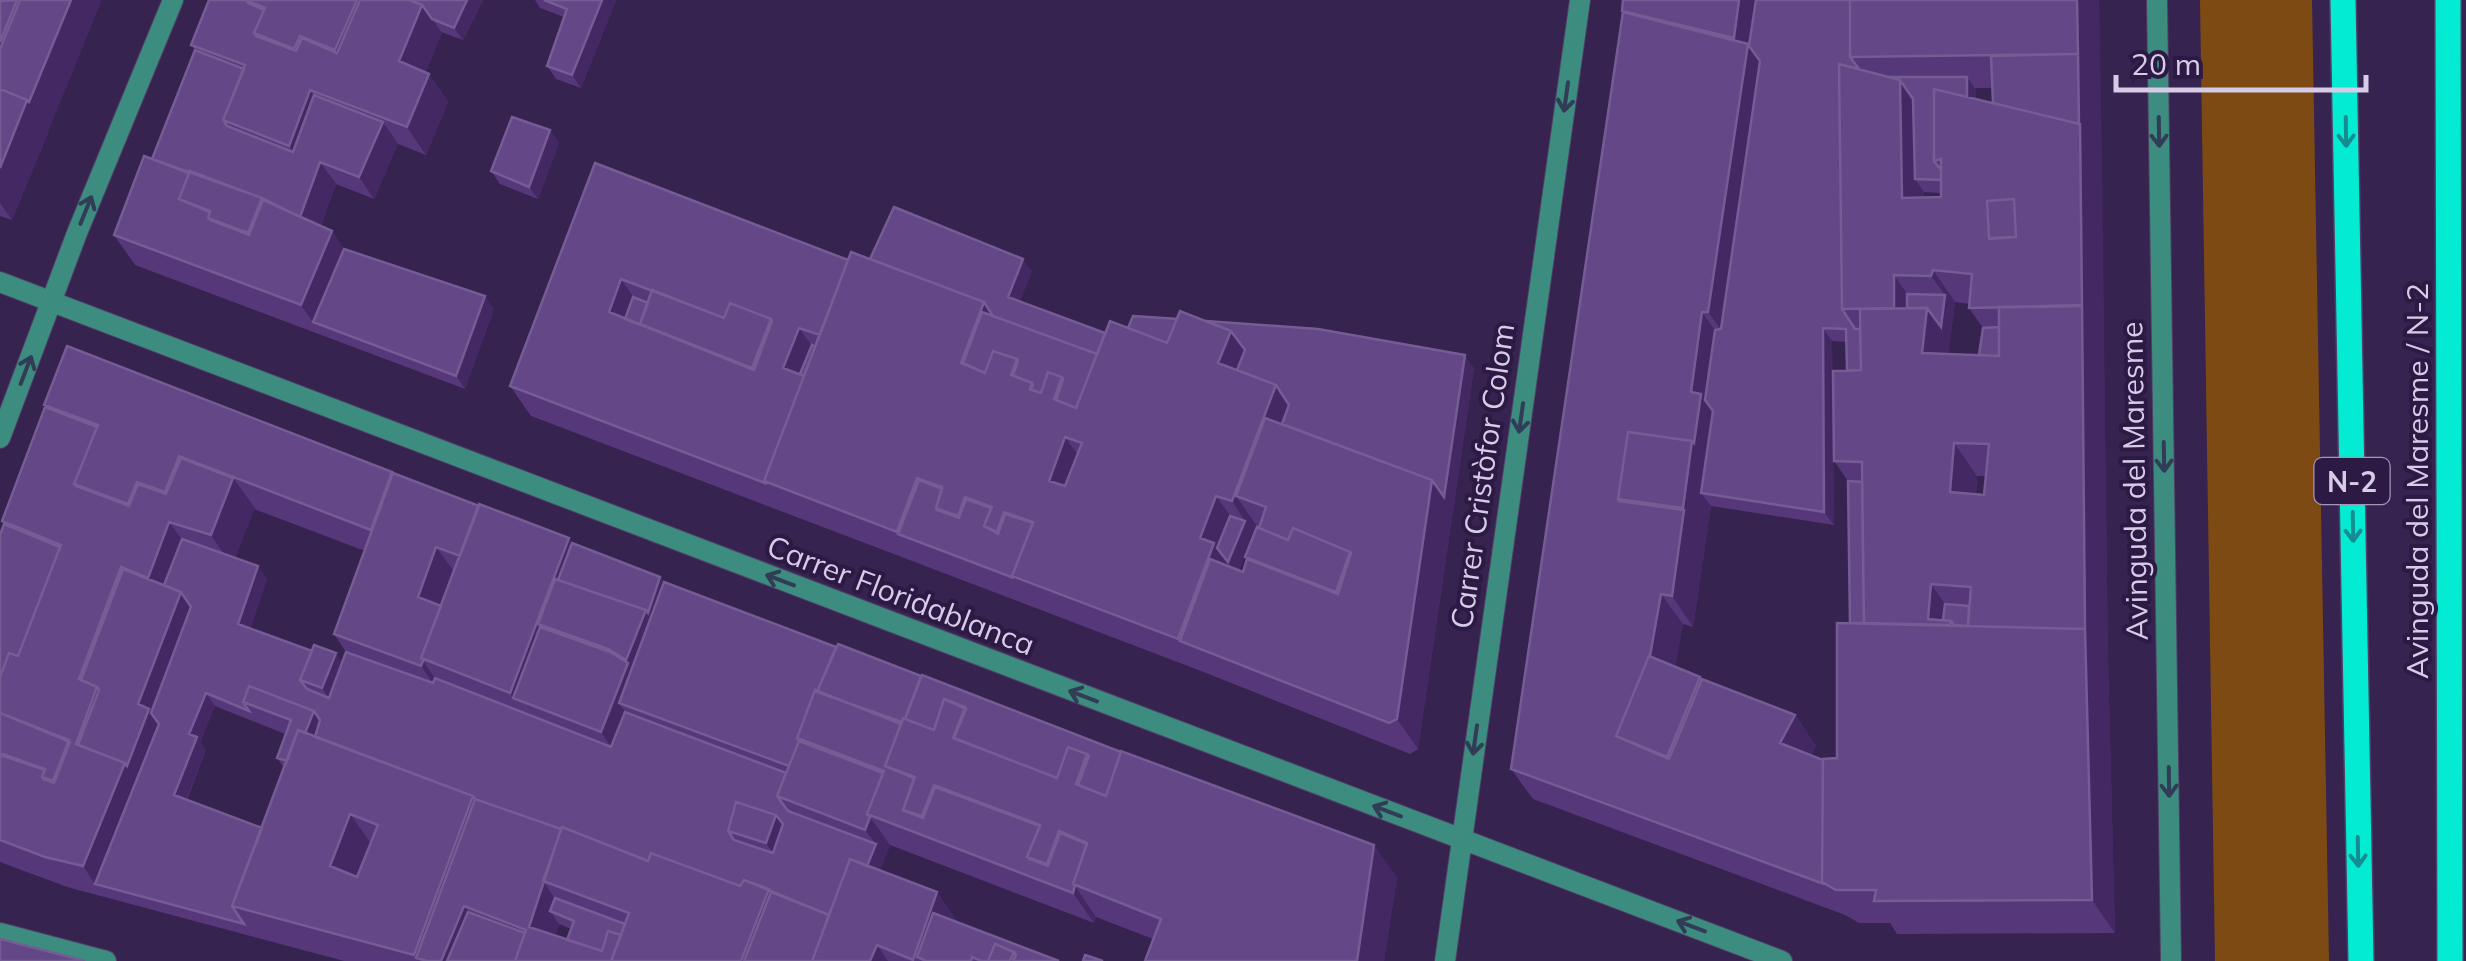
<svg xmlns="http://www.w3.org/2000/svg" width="2466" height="961" font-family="Mulish,sans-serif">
	<rect width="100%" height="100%" fill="#36234f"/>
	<path fill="#7d4a14" d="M2200 0H2312L2329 961H2215Z"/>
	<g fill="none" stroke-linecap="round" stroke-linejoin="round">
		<defs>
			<path id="minor" d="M2157 0 2171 961
				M0 282 1782 961
				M0 438 77 233 173 0
				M0 933 106 961
				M1445 961 1580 0"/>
			<path id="primary" d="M2343 0 2361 961
				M2448 0 2450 961"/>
		</defs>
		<use href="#minor" stroke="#503e67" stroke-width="22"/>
		<use href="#primary" stroke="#503e67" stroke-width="28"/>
		<use href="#minor" stroke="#3d8c80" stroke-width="20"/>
		<use href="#primary" stroke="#03ebd2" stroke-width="25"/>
	</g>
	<path fill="#55377a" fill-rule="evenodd" d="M0 0 49 130 12 220 0 216Z
		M209 0H483L463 40 441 32 425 73 429 74 448 102 426 155 398 144 374 199 336 184 321 226 332 231 344 249 494 309 465 389 135 265 114 235 152 159 195 50 191 45Z
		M535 0H616L581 88 556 79 547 66 564 17 540 8Z
		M1623 0H2099L2108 661 2115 933 1897 934 1890 923H1859L1845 915 1533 799 1511 769 1623 12 1622 11ZM1975 88H1993V103L1976 99ZM1924 192 1941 193V197H1924ZM1955 302 1969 304V308L1983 328 1979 355 1948 354ZM1832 341 1846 342 1847 371 1834 461 1848 481 1850 623 1837 758 1823 760 1811 755 1816 746 1795 715 1702 679 1675 666 1683 624 1693 627 1711 506 1834 525ZM1977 476H1986L1984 495H1976Z
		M550 130 559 143 538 199 500 184 491 171Z
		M595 163 848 260 870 259 1032 271 1020 301 1105 333 1128 328 1206 321 1474 368 1418 749 1410 754 1201 671 531 416 510 386ZM1257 526 1259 527 1245 557 1247 559 1243 572 1239 570Z
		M44 405 393 473 569 538 572 543 660 577 664 582 1397 877 1384 961H1145L1153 939 1096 917 1094 923 890 845 880 870 937 892 958 923 1059 961H344L67 887 0 862V535L4 524 2 521 45 407ZM254 509 365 551 334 634 346 652 343 662 250 629 267 579 258 566 235 558ZM215 706 285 734 277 758 284 768 262 828 187 800 206 750 200 742ZM559 924 571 929 567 940 555 936Z"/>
	<path fill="#432864" d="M17 0H51L0 91V42Z
		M71 0H102L12 220 0 203V168L27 100Z
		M357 0H379L356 80 335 50Z
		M467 0H483L463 40 454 28Z
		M602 0H616L581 88 572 75Z
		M1739 0H1766L1769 74 1730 342 1708 312 1746 55 1734 38Z
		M2077 0H2099L2102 157 2079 124Z
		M422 5 442 33 419 89 399 61Z
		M429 74 448 102 426 155 407 127Z
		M1967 77 1976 90 1975 125 1966 112Z
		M1900 80 1922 112 1915 179 1924 192 1925 230 1902 198Z
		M310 90 330 118 308 174 289 146Z
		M383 122 398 144 374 199 359 177Z
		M2080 124 2102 157 2108 661 2115 933 2092 900 2085 629Z
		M550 130 559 143 538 199 529 187Z
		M320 162 336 184 315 243 299 220Z
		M332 231 353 262 313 322 301 305Z
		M1023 259 1032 271 1017 310 1008 297Z
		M1933 270 1955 302 1945 386 1922 353 1927 308 1945 295 1931 276Z
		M1894 275 1916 307 1894 308Z
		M621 279 642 310 621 330 609 312Z
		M485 296 494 309 465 389 456 376Z
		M984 302 1005 333 1008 405 961 363Z
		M1702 312 1724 343 1701 493 1711 506 1706 541 1683 508 1691 392Z
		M771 319 799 328 821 358 795 493 775 400 752 368Z
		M1823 328 1832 341 1834 525 1824 512Z
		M1231 331 1254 363 1232 382 1218 363Z
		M1465 355 1474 368 1418 749 1397 719 1432 480Z
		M1276 385 1298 417 1236 496 1257 526 1237 575 1180 641 1178 639 1200 538 1216 496 1239 528 1245 521 1232 501Z
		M1065 437 1088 469 1063 500 1049 481Z
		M1954 443 1977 476 1973 525 1950 492Z
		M233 478 255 508 232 566 211 535Z
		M917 478 938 507 965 497 986 527 1004 512 1027 544 1019 564 997 532 981 548 958 516 898 534 897 532Z
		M1684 510 1706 541 1693 627 1672 596Z
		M169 522 191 552 161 595 148 578Z
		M569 538 592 571 538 624 560 655 513 698 510 693Z
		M436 547 458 577 446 610 418 597Z
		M258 566 267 579 247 637 238 624Z
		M121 567 142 597 104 757 76 744 79 679Z
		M660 577 680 605 619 703 634 725 620 760 601 732 628 663 626 660Z
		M1931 584 1954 617 1974 654 1928 619Z
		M181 592 200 620 95 884 83 866 138 704Z
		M1661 594 1683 624 1672 688 1618 737Z
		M336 653 352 676 338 711 322 688Z
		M423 661 444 691 442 696 421 666Z
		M1700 677 1723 709 1690 790 1667 757Z
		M206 693 215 706 200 742 206 750 183 808 174 795 189 734Z
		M314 711 329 733 293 764Z
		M1795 715 1816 746 1801 773 1780 743Z
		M473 796 494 827 465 906 484 934 472 961H427L416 958 418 961 414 955Z
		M350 814 372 845 351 896 330 866Z
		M776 815 792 837 782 866 766 843Z
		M870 817 890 845 844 961 831 916 876 844 865 830Z
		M1374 845 1397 877 1384 961H1357Z
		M544 883 564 911H550L559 924 548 955 529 927Z
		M1075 886 1096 917 1094 923 1073 893Z
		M769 889 790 920 774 961H741Z
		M937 892 958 923 913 960Z
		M877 945 888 961H870Z"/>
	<path fill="#634786" stroke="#755c95" stroke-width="2.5" fill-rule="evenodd" d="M17 0 0 42V1Z
		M20 0H71L29 102 27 100 0 89V49Z
		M209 0H246L248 3 264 10 254 33 256 36 296 51 302 38 337 53 360 0H409L422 5 399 61 429 74 407 127 310 90 289 146 223 120 245 65 191 45Z
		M246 0H357L335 50 300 36 294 49 254 33 265 8Z
		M409 0H467L454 28 432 19 422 5Z
		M544 0H602L572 75 547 66 567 9Z
		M1623 0H1739L1734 38 1622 11Z
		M1756 0H1850V57L1859 69 1839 64 1842 309 1855 329H1860L1861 370 1847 371 1846 329 1823 328 1824 512 1701 493 1713 411 1705 400 1715 330 1721 329 1760 61 1749 46Z
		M1850 0H2077L2078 54 1850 57Z
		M1623 12 1748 44 1708 312H1702L1691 392 1701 394 1694 443 1692 441 1628 432 1618 499 1619 501 1684 510 1672 596 1661 594 1650 656H1649L1616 736 1669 759 1702 679 1795 715 1780 743 1823 760 1822 882 1824 884 1511 769Z
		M195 50 244 69 223 120 227 126 293 152 314 95 383 122 359 177 320 162 300 217 262 198 152 159Z
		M2078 54 2079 124 1993 103 1991 56Z
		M1839 64 1900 80 1902 198 1941 197V159L1934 161V89L2080 124 2082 306 1969 308 1972 274 1933 270 1931 276 1894 275V308L1842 309ZM2014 199 2016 237 1989 239 1987 201Z
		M1890 77H1967V97L1934 89V161L1941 170V180L1915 179 1913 99 1900 80Z
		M0 89 27 100 0 168Z
		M512 117 550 130 529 187 491 171Z
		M144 156 189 173 179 199 210 212 208 218 210 220 249 235 263 200 332 231 301 305 114 235Z
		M595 163 848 260 820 335 799 328 783 368 804 376 764 481 765 483 510 386ZM621 279 724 318 730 303 771 319 772 321 754 370 609 312Z
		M190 171 262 198 248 233 208 218 210 211 179 199Z
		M2014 199 2016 237 1989 238 1987 201Z
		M894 207 1023 259 1008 297 1105 333 1097 354 993 316 984 302 870 259Z
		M344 249 485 296 456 376 313 322Z
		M851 252 984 302 961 363 985 373 993 351 1017 359 1011 375 1032 383 1030 389 1041 393 1048 372 1062 377 1054 399 1076 408 1110 321 1167 343 1180 311 1231 331 1218 363 1276 385 1232 501 1216 496 1200 538 1214 543 1178 639 1012 576 1033 522 1004 512 997 532 984 526 992 507 965 497 958 516 936 508 942 487 917 478 897 532 764 481ZM1065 437 1082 443 1065 486 1049 481Z
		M652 290 724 318 730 303 771 319 752 368 640 324Z
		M1907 294 1945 295 1941 327 1927 308H1907Z
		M633 297 648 303 640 324 641 325 625 319Z
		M2082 305 2085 629 1968 626 1971 587 1931 584 1928 619 1951 621 1950 625 1864 623 1862 462 1834 461 1833 371 1861 370 1860 309 1927 308 1922 353 1999 356V307ZM1954 443 1989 444 1984 495 1950 492Z
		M982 312 1097 354 1076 408 1056 400 1063 379 1062 377 1048 372 1041 393 1031 390 1033 385 1032 383 1013 375 1018 361 1017 359 993 351 985 373 963 363Z
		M1133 316 1177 319 1167 343 1128 328Z
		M1206 321 1318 329 1465 355 1444 497 1432 480 1282 424 1289 405 1276 385 1237 370 1245 350 1231 331Z
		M1999 327V356L1979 355 1983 328Z
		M812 345 815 347 804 376 800 374Z
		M67 346 392 472 371 530 179 456 165 492 137 482 128 504 74 484 98 425 44 405Z
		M45 407 97 427 74 484 76 486 129 506 138 484 166 494 181 458 233 478 211 535 169 522 148 578 121 567 79 679 97 687 76 744 125 763 83 866 45 857 0 840V755L45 770 42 777 43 779 54 783 70 742 0 713V677L9 653 18 656 61 545 2 521Z
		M1265 418 1432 480 1397 719 1389 723 1180 641 1210 559 1243 572 1247 559 1338 594 1351 553 1350 552 1293 528 1288 540 1259 528 1266 507 1236 496Z
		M1628 432 1692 441 1683 508 1618 499Z
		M393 473 479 506 460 556 436 547 418 597 441 606 421 658 423 661 421 666 334 634Z
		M919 480 942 489 936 508 937 510 959 518 966 499 991 508 984 526 998 534 1005 514 1033 523 1012 576 1014 578 898 534Z
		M1848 481 1862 482 1864 623H1850Z
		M479 504 569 538 510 693 421 658Z
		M1230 516 1245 521 1228 562 1217 548Z
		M4 524 60 547 18 656 9 653 0 677V535Z
		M1257 527 1288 540 1293 528 1350 552 1336 592 1245 557Z
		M182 539 258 566 238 624 312 651 300 680 307 689 329 698 346 652 433 683 435 678 611 747 625 712 786 773 777 796 788 811 876 844 867 866 850 859 829 915 744 880 740 886 651 853 648 861 562 827 561 829 475 799 473 796 315 737 320 720 314 711 249 686 243 702 249 711 206 693 189 734 197 737 174 795 262 828 232 906 244 924 95 884 159 724 151 713 191 607 181 592 164 585ZM736 802 776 815 783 824 773 853 734 840 728 831Z
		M572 543 660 577 648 613 646 610 558 580Z
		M123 569 181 592 138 704 149 709 127 766 125 763 78 745 99 690 97 687 81 680Z
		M555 579 646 610 626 660 608 649 538 624Z
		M664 582 836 647 817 692 815 690 797 738 799 741 789 766 619 703Z
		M1945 604 1969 606 1968 626 1954 625 1951 621 1943 620Z
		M1837 623 2085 629 2092 900 1874 901 1876 890H1836L1822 882 1823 759 1837 758Z
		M540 627 610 652 628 663 601 732 513 698Z
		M838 644 921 676 905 719 903 718 902 722 817 692Z
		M314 645 336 653 322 688 300 680Z
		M1649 656 1700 677 1667 757 1616 736Z
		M922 675 1121 752 1106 796 1078 785 1089 756 1087 754 1068 747 1057 778 954 738 966 709 944 699 934 730 905 719Z
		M249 686 314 711 305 733 298 730 287 761 277 758 291 720 243 702Z
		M815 690 901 724 885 766 914 778 903 810 904 811 923 818 935 787 1040 826 1027 857 1029 859 1048 866 1060 833 1087 844 1073 884 1075 885 1073 893 867 814 884 771 797 738Z
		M944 699 965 707 953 738 1057 778 1068 747 1087 754 1076 784 1106 796 1121 751 1374 845 1357 961H1145L1161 919 1073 884 1087 843 1059 831 1047 864 1027 857 1040 825 934 785 922 816 903 810 915 777 885 766 903 718 934 730Z
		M0 713 69 740 53 781 42 777 45 769 0 753Z
		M298 730 473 796 414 955 232 906ZM350 814 378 825 357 877 330 866Z
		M799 741 883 773 867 814 870 817 865 830 777 796Z
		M475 799 561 829 529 927 602 951 608 931 621 935 611 961H515L526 930 464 906 441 961H427L416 958Z
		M736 802 776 815 766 843 728 831Z
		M562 827 648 861 651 853 740 886 744 880 769 889 741 961H611L629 913 543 881Z
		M850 859 937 892 913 960 877 945 870 961H812Z
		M771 892 829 915 812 961H744Z
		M555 898 625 924 621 935 608 931 602 951 567 940 574 921 550 911Z
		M468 912 525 933 515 961H447Z
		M933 913 1059 961H1013L1016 955 1014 952 995 944 988 961H981L972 957 971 961H926L917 957Z
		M0 939 85 961H0Z
		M995 944 1014 952 1010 961H988Z
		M1085 955 1103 961H1083Z"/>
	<defs><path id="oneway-shaft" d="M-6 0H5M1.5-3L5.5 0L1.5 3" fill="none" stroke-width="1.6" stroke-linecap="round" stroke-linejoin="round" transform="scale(2.5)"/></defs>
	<g stroke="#313c56">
		<use href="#oneway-shaft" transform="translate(1566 97) rotate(98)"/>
		<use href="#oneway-shaft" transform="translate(2159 132) rotate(89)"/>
		<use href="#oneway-shaft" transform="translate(86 210) rotate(-68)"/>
		<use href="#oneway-shaft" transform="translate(26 370) rotate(-69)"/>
		<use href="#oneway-shaft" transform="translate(1521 418) rotate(98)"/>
		<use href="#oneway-shaft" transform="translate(2164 457) rotate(89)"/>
		<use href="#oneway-shaft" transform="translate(780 580) rotate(-159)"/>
		<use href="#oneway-shaft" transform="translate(1083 696) rotate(-159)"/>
		<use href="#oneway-shaft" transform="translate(1475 740) rotate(98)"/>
		<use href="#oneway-shaft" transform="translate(2169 782) rotate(89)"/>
		<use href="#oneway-shaft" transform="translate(1387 811) rotate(-159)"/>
		<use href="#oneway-shaft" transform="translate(1691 926) rotate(-159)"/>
	</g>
	<g stroke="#158c92">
		<use href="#oneway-shaft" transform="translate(2346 132) rotate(89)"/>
		<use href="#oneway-shaft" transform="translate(2353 527) rotate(89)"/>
		<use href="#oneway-shaft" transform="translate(2358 852) rotate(89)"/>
	</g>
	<g text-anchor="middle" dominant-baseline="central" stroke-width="8" stroke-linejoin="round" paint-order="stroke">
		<rect fill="#2c1944" stroke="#a396b7" stroke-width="2.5" x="2314.5" y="458" width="75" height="46" rx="8"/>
		<g font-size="28" font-weight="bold" fill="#d6cce8">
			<text x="2352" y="481">N-2</text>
		</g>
		<g font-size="30" fill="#d6cce8" stroke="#2c1944">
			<text transform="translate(1482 476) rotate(-82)">Carrer Cristòfor Colom</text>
			<text transform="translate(2134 481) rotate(-91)">Avinguda del Maresme</text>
			<text transform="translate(2417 481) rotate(-90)">Avinguda del Maresme / N-2</text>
			<text transform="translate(901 595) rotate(21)">Carrer Floridablanca</text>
		</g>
	</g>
	<path d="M2116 75v15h250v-15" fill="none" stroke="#d6cce8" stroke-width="5"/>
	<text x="2131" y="75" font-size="30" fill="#d6cce8" stroke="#2c1944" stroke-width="8" paint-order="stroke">20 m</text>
</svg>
